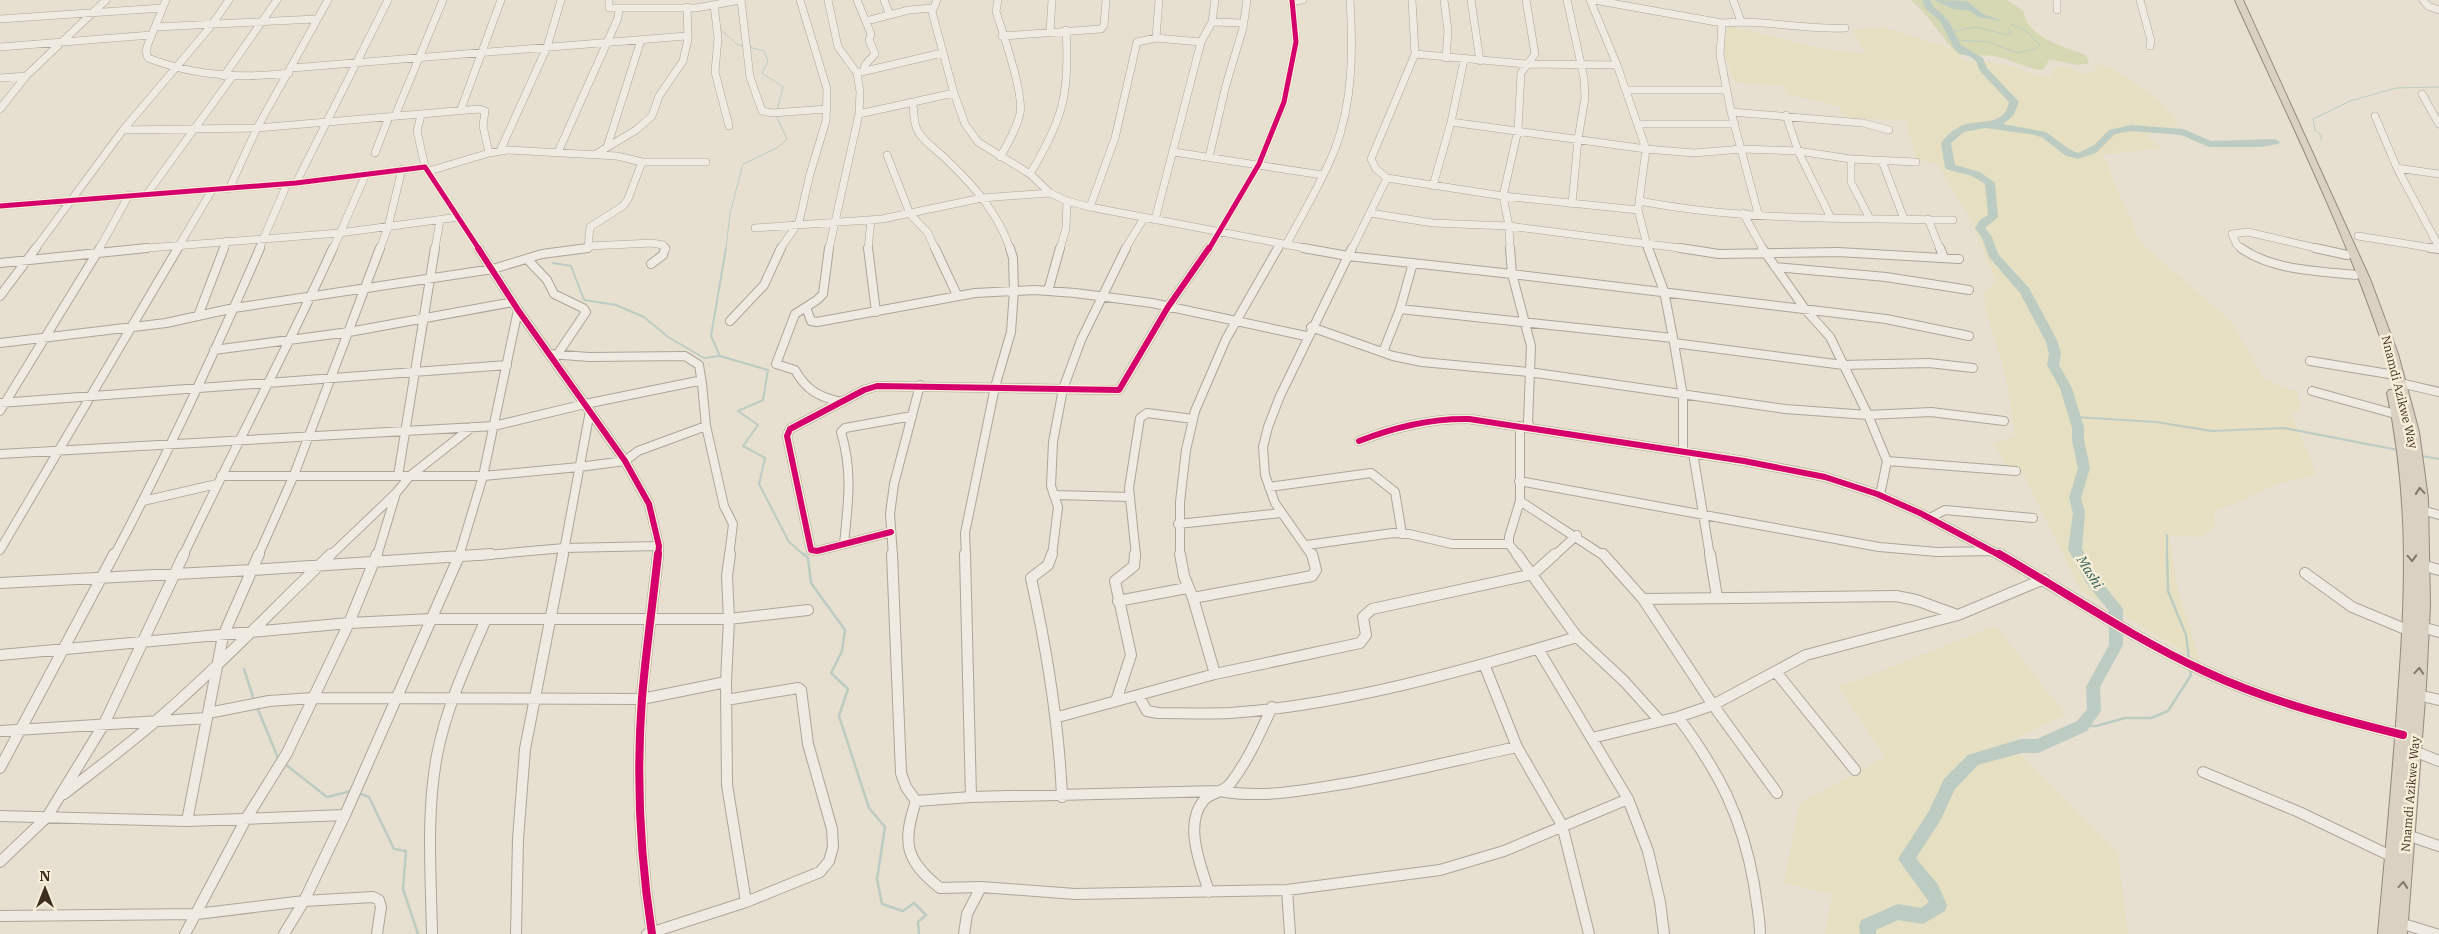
<svg xmlns="http://www.w3.org/2000/svg" width="2439" height="934" font-family="'IBM Plex Serif',serif">
	<rect width="100%" height="100%" fill="#e7e0d1"/>
	<path fill="#e6dfc2" d="M1727 25 1817 48 1866 54 1852 30 1884 27 1952 49 1965 62H1989L2009 65 2038 76 2050 77 2056 67H2068L2085 74 2096 70 2093 62 2115 70 2157 99 2180 124 2146 136 2162 148 2103 155 2140 242 2233 323 2263 379 2297 392 2301 412 2290 411 2317 474 2278 484 2214 512 2215 528 2200 537 2169 535 2178 589 2200 661 2081 591 2020 467 2008 468 1993 444 2016 436 2004 370 1986 311 1984 293 1996 281 1970 219 1937 164 1916 159 1906 121 1843 117 1839 106 1787 94 1784 86 1735 82 1725 55Z
		M1996 626 2066 715 2008 742 2118 853 2128 934H1825L1832 894 1784 883 1799 804 1885 757 1839 687Z"/>
	<path fill="#d6d7b3" d="M1911 0H2007L2024 11C2025 37 2066 48 2086 55L2089 63C2074 68 2065 60 2049 60L2043 70C2028 69 2016 62 2002 58 1988 54 1973 55 1959 55 1941 38 1930 16 1911 0Z"/>
	<path fill="#bcccc2" d="M1934 0 1967 1 1983 14 2003 21 1978 17 1970 11 1953 9Z"/>
	<g fill="none" stroke-linecap="round" stroke-linejoin="round">
		<path stroke="#bcccc2" stroke-width="1" d="M720 29 738 45 744 46
			M1951 32 1975 27 2007 35 2012 33 2007 28
			M1959 40 1989 42 2017 53 2035 49 2040 45 2025 30 2011 24
			M749 47 764 51 768 61 762 73 783 87 777 111
			M2320 140 2322 136 2315 130 2313 119 2350 101 2396 88 2439 87
			M726 249 730 213 743 164 777 148 787 139 776 115"/>
		<path stroke="#bcccc2" stroke-width="2" d="M726 248 711 336 720 356 768 370 763 400 738 411 758 425 743 446 765 458 759 484 789 542 805 556
			M553 263 571 266 584 300 616 305 644 317 668 337 704 358 720 356
			M2075 417 2156 422 2212 431 2284 428 2398 450
			M2422 456 2439 459
			M2167 535V556"/>
		<path stroke="#bcccc2" stroke-width="2.5" d="M804 554 808 558 811 583 845 630 842 651 831 673 848 689 839 716 869 808 885 827 877 879 882 904 903 911 914 903 926 915 918 922 919 934
			M2167 554 2168 591 2186 635 2189 659
			M244 669 254 700
			M257 707 278 758
			M2082 726H2096L2125 718H2151L2168 711 2191 675 2190 669
			M285 764 327 797 351 791
			M358 793 369 797 394 849 406 851 403 889 418 934"/>
		<path fill="#bcccc2" fill-rule="evenodd" d="M1922 0H1930L1933 6 1948 20 1961 45 1983 58 1987 68 2019 102 2013 116 2003 124 2046 132 2069 149 2078 153 2094 145 2109 130 2131 125 2183 129 2211 141 2275 139 2280 142 2278 144 2261 147H2209L2181 135 2131 131 2115 134 2096 153 2078 159 2066 156 2043 138 2035 135 1985 128 1964 132 1951 143 1955 165 1980 172 1995 183 1998 217 1985 228 1992 237 1998 254 2029 288 2058 342 2061 354 2059 365 2072 388 2084 428V440L2090 468 2081 498 2085 513 2082 549 2097 576 2123 609V645L2100 687 2101 711 2087 731 2038 753H2021L1978 765 1955 789 1940 821 1916 858 1938 885 1947 905 1945 911 1923 924 1898 920 1876 930V934H1860L1859 926 1861 920 1898 904 1921 908 1929 902 1898 859 1929 811 1944 779 1968 755 2021 739H2037L2077 721 2087 709 2086 687 2109 645V611L2087 584 2068 549 2073 513 2069 498 2078 468 2072 440V428L2060 388 2047 365 2049 354 2046 342 2020 293 1989 257 1982 238 1975 228 1980 220 1988 215 1985 184 1972 176 1946 169 1945 167 1941 143C1947 135 1954 129 1963 125 1981 119 2004 127 2009 102L1980 71 1976 61 1971 57 1959 53 1954 48 1940 21 1926 9Z"/>
		<defs>
			<path id="minor-far2" d="M166 0 148 44 146 51 148 58C194 76 240 79 289 73
				M741 0 750 77 762 111 772 113 827 109
				M828 0 838 47 857 73 860 92 859 114 829 249
				M857 0 871 34 869 40 875 54 865 65 863 71
				M884 0 890 15
				M937 0 932 12 954 93 965 124 978 142 1030 174 1050 193 1067 201 1090 207 1310 249
				M998 0 996 11C1003 35 1024 92 1020 114 1016 129 1008 144 1000 157
				M1412 0 1415 54 1371 159 1376 169 1387 178 1503 196 1638 210
				M1444 0 1448 31 1446 58
				M1471 0 1480 61
				M1567 0 1584 78 1585 98 1578 139 1572 204
				M1590 0 1617 65 1646 149 1638 210 1648 249
				M1594 0 1722 23C1763 19 1804 30 1845 28
				M1733 0 1741 21
				M2057 0V10
				M2140 0 2151 41 2150 46
				M2423 0 2428 6 2439 10
				M1292 1 1303 0
				M714 5 718 38 715 72 729 126
				M619 8H696L740 0
				M0 19 162 8
				M866 21 909 10 932 8
				M1212 22 1243 23
				M1722 23 1720 55 1731 112 1758 213
				M156 27 316 19
				M1050 31 1052 0
				M1002 36 1101 29 1104 25 1106 0
				M1156 38 1159 0
				M0 47 151 35
				M1415 54 1527 64 1617 65
				M292 68 686 36
				M857 73 942 53
				M224 76 277 0
				M0 78 26 76
				M1627 90H1727
				M2422 94 2439 124
				M913 103C914 113 913 124 919 133 926 144 940 152 949 162 975 187 999 215 1010 249
				M0 109 26 76 106 0
				M461 109 501 0
				M1731 112 1863 123 1889 130
				M859 114 954 93
				M421 115 417 131 425 167
				M1786 115 1798 151 1831 218
				M395 116 443 0
				M2375 116 2397 168 2439 247
				M1451 122 1646 149 1694 153 1742 149 1798 151 1851 159 1916 162
				M1638 124H1735
				M123 130 257 128 479 109 485 111 483 126 489 153
				M607 147 641 40
				M500 151 547 47 561 0
				M558 152 618 18 619 8H609V0
				M1174 152 1322 175
				M375 153 389 117
				M596 154 636 130 652 116 659 96 683 61 688 39 687 7
				M887 155 910 214 928 233 935 249
				M1209 157 1226 85 1243 28 1247 0
				M1851 159V182L1870 219
				M1882 161 1904 219
				M2397 168 2439 174
				M429 171 489 153 508 150 617 156 642 162H706
				M1030 174C1063 119 1070 94 1066 30
				M296 183 388 0
				M1433 186 1451 122 1464 60
				M229 189 257 128 328 0
				M147 194 232 77
				M1640 201C1742 221 1849 218 1953 220
				M0 206 296 183 425 167 479 249
				M1090 207 1115 138 1137 42 1156 38 1201 42
				M1370 213 1433 223 1509 226 1687 249
				M1743 213 1763 249
				M1928 219 1940 249
				M1155 220 1201 42 1212 22 1215 0
				M755 228 882 219 982 198 1050 193
				M2358 236 2438 249
				M1286 245C1303 213 1322 182 1335 149 1353 102 1353 50 1350 0
				M589 246 652 243 663 245 666 249
				M35 249 123 130 211 26 229 0
				M99 249 129 195
				M135 249 339 233 459 217
				M177 249 212 190
				M224 249 227 241
				M259 249 287 184
				M333 249 366 174
				M380 249 388 227 402 169
				M435 249 440 220
				M582 249 588 248 590 227 623 206 628 199 642 162
				M780 249 799 222 810 174 826 121 827 89 800 0
				M868 249 871 220
				M1060 249 1066 228 1067 201
				M1125 249 1144 218
				M1209 249 1259 164 1284 102 1296 42 1292 0
				M1277 249 1280 244
				M1352 249 1387 178
				M1510 249 1509 226 1503 196 1518 130 1521 73 1535 54 1526 0
				M2242 249 2237 245 2232 234 2248 232 2320 249"/>
			<path id="minor-far1" d="M478 248 518 310 625 461 649 504 659 546 658 556
				M829 248 823 294 817 300 795 314 776 364 795 370C806 390 819 397 841 402
				M868 248 876 312
				M935 248 957 295
				M1303 248 1348 256 1512 274 1531 346 1528 422 1530 427
				M1510 248 1512 274 1886 319 1969 336
				M1648 248 1664 291 1674 343 1683 396V452
				M1680 248 1719 254 1838 252 1959 259
				M1762 248 1805 309 1830 337 1868 415 1887 461 1880 495
				M1940 248 1944 258
				M2241 248C2271 270 2318 271 2355 275
				M2315 248 2347 255
				M2430 248 2439 249
				M527 259 547 280 554 294 583 308 586 312 557 355
				M0 263 147 248
				M651 264 663 255 665 248
				M1775 267 1886 277 1969 290
				M1048 291 1060 248
				M0 296 36 248
				M806 307 811 321 817 322 975 293 1035 290 1075 293 1152 303 1306 336
				M1400 309 1673 338
				M198 316 224 248
				M730 321 764 285 781 248
				M1311 327 1393 356 1422 362 1529 372 1785 409 1868 415 1931 412 2004 421
				M0 343 166 323 234 308 493 269 542 254 588 248
				M1674 343 1843 365 1929 363 1973 368
				M214 350 349 332 513 302
				M1383 352 1400 309 1413 263
				M550 354 589 357 685 356 699 365 702 384
				M2310 361 2389 374
				M2400 383 2439 392
				M2312 391 2399 415
				M0 403 507 365
				M0 411 100 248
				M1359 441C1395 427 1430 418 1469 419L1744 461 1825 477 1877 494 1920 513 2001 556
				M1693 453 1710 556
				M0 454 494 426 585 404 698 381 702 384 706 426 724 506 733 524 729 556
				M1887 461 2016 471
				M221 476H483L579 467 625 461 638 451 706 426
				M398 476 435 248
				M1519 481 1879 547 1937 552 1992 551
				M1269 487 1371 473 1395 492 1402 534
				M1056 495 1130 497
				M143 501 217 484
				M1520 501 1604 556
				M2422 510 2439 515
				M1930 518 1945 510 2033 518
				M1178 524 1281 513
				M891 532 817 551 811 550 787 436 790 429 864 390 877 386 1119 390 1168 307 1209 248
				M844 544C848 503 853 472 841 432L845 428 912 416
				M1307 545 1393 533 1409 534 1452 544H1509
				M0 550 178 248
				M114 556C167 456 215 352 260 248
				M183 556C232 452 286 352 333 248
				M258 556 294 475 380 248
				M330 556 396 493 410 476 472 427
				M377 556 396 493
				M459 556 483 476 518 310
				M476 556 564 548 659 546
				M563 556 590 411
				M893 556 890 514 894 484 920 385
				M966 556 965 533 995 387 1011 332 1014 291 1013 258 1010 248
				M1052 556 1058 507 1051 486 1053 442 1063 389 1081 340 1126 248
				M1136 556 1129 488 1140 418 1147 413 1193 419
				M1180 556V502L1186 450 1195 411 1226 339 1278 248
				M1312 556 1275 503 1265 475 1263 447 1268 427 1280 396 1352 248
				M1518 556 1509 544V537L1520 501V426
				M1554 556 1577 535"/>
			<path id="minor" d="M730 554 727 576 729 619 808 610
				M892 554 901 773 906 787 916 801
				M965 554 971 797
				M1052 554 1048 565 1031 578C1047 651 1059 723 1062 797
				M1180 554 1184 576 1193 598 1215 674
				M1517 554 1577 637 1624 681 1660 721
				M1603 554 1643 599 1713 705 1777 793
				M1710 554 1717 597
				M1999 554C2067 593 2133 638 2204 671 2267 701 2335 718 2403 735
				M2425 566 2439 570
				M2305 573 2352 607 2410 631
				M0 583 252 570 491 554
				M1193 598 1312 576 1316 570 1312 554
				M1643 599 1896 596 1916 600 1957 615
				M1118 601 1187 588
				M2422 627 2439 632
				M1538 649 1628 799 1648 851 1660 902 1664 934
				M0 655 349 623 432 619H729L726 682 727 785 746 902
				M1484 664 1517 747 1562 825 1589 934
				M1776 672 1855 770
				M1138 695 1147 711 1158 713C1182 713 1206 714 1230 713 1345 705 1467 670 1577 637
				M2418 695 2439 700
				M1116 701 1131 655 1115 581 1134 566 1135 554
				M208 713 269 701 313 698 642 699 726 682
				M1058 717 1215 674 1360 643 1366 635 1363 617 1372 609 1533 574 1555 554
				M1678 717C1719 772 1742 816 1754 884 1756 901 1760 917 1760 934
				M0 731 207 718
				M1592 738 1678 717 1713 705 1806 655 1958 615 2044 579
				M2414 751 2439 761
				M0 768 114 554
				M2203 772 2299 812 2393 857
				M64 794C95 770 127 746 157 720 218 668 273 609 331 554
				M916 801C902 843 905 860 940 888L981 887 1075 894 1287 890 1440 870 1504 851 1628 799
				M916 801 971 797 1220 791C1264 799 1305 790 1349 783 1405 773 1461 759 1517 747
				M0 816 187 821 345 815
				M187 821 223 636 259 554
				M2407 835 2439 846
				M0 862 47 817 104 724 184 554
				M1287 890 1290 934
				M1209 892C1201 866 1183 824 1204 800 1211 793 1223 792 1230 784 1248 761 1260 733 1272 707
				M0 916 197 914 304 901 373 897 379 900 381 907 377 934
				M2400 923 2436 934
				M185 934 246 819 287 753 349 623 377 554
				M284 934 304 901 345 815 460 554
				M432 934C431 875 426 814 437 755 446 708 467 663 486 619
				M516 934 518 839 525 749 563 554
				M647 934 746 902 820 872 829 861 833 847 832 829 808 744 801 690 798 688 726 700
				M652 934C640 856 636 777 642 698 646 650 653 602 658 554
				M964 934 967 914 981 887"/>
			<path id="highway" d="M2235 0H2243L2370 279 2398 354 2419 432 2428 499 2430 606 2426 686 2407 934H2378C2385 855 2393 775 2398 695 2406 592 2409 495 2387 393L2389 390H2397C2358 257 2292 126 2235 0Z"/>
		</defs>
		<use href="#minor-far2" stroke="#ada599" stroke-width="8"/>
		<use href="#minor-far1" stroke="#ada599" stroke-width="10"/>
		<use href="#minor" stroke="#ada599" stroke-width="12"/>
		<use href="#highway" stroke="#928b80" stroke-width="2"/>
		<use href="#minor-far2" stroke="#efebe3" stroke-width="7"/>
		<use href="#minor-far1" stroke="#efebe3" stroke-width="8"/>
		<use href="#minor" stroke="#efebe3" stroke-width="10"/>
		<use href="#highway" fill="#dad1c2" fill-rule="evenodd"/>
		<defs>
			<path id="cycleway-far2" d="M0 206 296 183 425 167 479 249
				M1209 249 1259 164 1284 102 1296 42 1292 0"/>
			<path id="cycleway-far1" d="M478 248 518 310 625 461 649 504 659 546 658 556
				M1359 441C1395 427 1430 418 1469 419L1744 461 1825 477 1877 494 1920 513 2001 556
				M891 532 817 551 811 550 787 436 790 429 864 390 877 386 1119 390 1168 307 1209 248"/>
			<path id="cycleway" d="M1999 554C2067 593 2133 638 2204 671 2267 701 2335 718 2403 735
				M652 934C640 856 636 777 642 698 646 650 653 602 658 554"/>
		</defs>
		<use href="#cycleway-far2" stroke="#f7eed8" stroke-width="8"/>
		<use href="#cycleway-far1" stroke="#f7eed8" stroke-width="9"/>
		<use href="#cycleway" stroke="#f7eed8" stroke-width="11"/>
		<use href="#cycleway-far2" stroke="#d6006c" stroke-width="5"/>
		<use href="#cycleway-far1" stroke="#d6006c" stroke-width="6"/>
		<use href="#cycleway" stroke="#d6006c" stroke-width="8"/>
	</g>
	<defs><path id="oneway-chevron" d="M-2-3.5L2.5 0L-2 3.5" fill="none" stroke-width="1.6" stroke-linecap="round" stroke-linejoin="round" transform="scale(1.25)"/></defs>
	<g stroke="#847769">
		<use href="#oneway-chevron" transform="translate(2420 491) rotate(-95)"/>
		<use href="#oneway-chevron" transform="translate(2412 558) rotate(88)"/>
		<use href="#oneway-chevron" transform="translate(2419 671) rotate(-86)"/>
		<use href="#oneway-chevron" transform="translate(2403 885) rotate(-85)"/>
	</g>
	<g text-anchor="middle" dominant-baseline="central" stroke-width="5" stroke-linejoin="round" paint-order="stroke">
		<g font-size="12" fill="#3d2e20" stroke="#f7eed8">
			<text transform="translate(2400 392) rotate(76)">Nnamdi Azikwe Way</text>
			<text transform="translate(2410 794) rotate(-85)">Nnamdi Azikwe Way</text>
		</g>
		<g font-size="14" font-style="italic" fill="#2f5d5a" stroke="#f7eed8">
			<text transform="translate(2090 572) rotate(58)">Mashi</text>
		</g>
	</g>
	<g transform="translate(45 889)" stroke="#f7eed8" stroke-width="4" paint-order="stroke">
	<path d="M0-4L9 19L0 12L-9 19Z" fill="#3d2e20"/>
	<text y="-8" font-size="14" font-weight="bold" text-anchor="middle" fill="#3d2e20">N</text>
	</g>
</svg>
